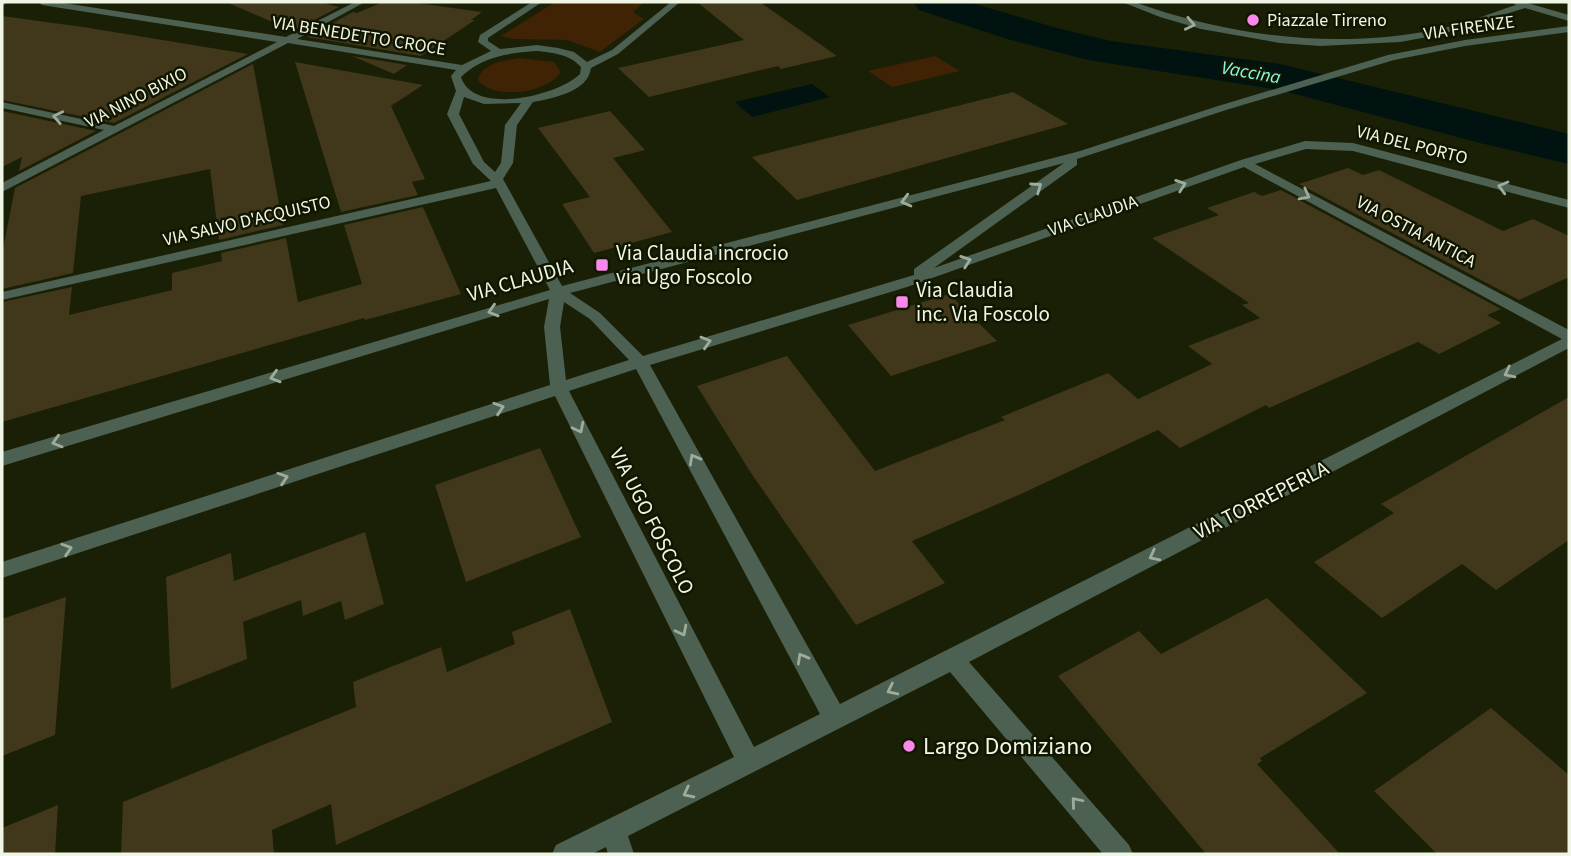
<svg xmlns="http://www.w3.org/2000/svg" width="1571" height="856" font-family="'Source Sans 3',sans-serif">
	<rect width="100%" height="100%" fill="#192005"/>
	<path fill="#402204" d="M555 2H645L633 12 644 19 600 52 567 40 513 39 501 36Z
		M935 56 960 71 892 87 868 71Z
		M518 58 554 62 561 72C548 93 494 101 478 80 482 63 503 61 518 58Z"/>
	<path fill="#001310" d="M812 84 830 97 752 117 735 102Z"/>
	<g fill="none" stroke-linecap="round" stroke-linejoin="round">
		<path fill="#001310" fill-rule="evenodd" d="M913 2H968L1057 28 1111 41 1280 64 1569 134V164L1480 143 1280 90 1088 60 1007 39 919 10Z"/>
	</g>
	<path fill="#41371b" d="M226 2H320L339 7 293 31Z
		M383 2H409L482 12 471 20H475L421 56 307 37 353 12 357 13Z
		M697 2H760L837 56 781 69 778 66 649 97 618 68 744 40Z
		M2 16 83 27 248 54 114 123 2 100Z
		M352 56 407 65 394 74Z
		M295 62 423 85 391 106 425 179 412 182 418 195 341 212Z
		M253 64 283 225 219 240 210 169 81 196 73 273 2 289V254L15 188Z
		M1013 92 1068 124 797 200 752 157Z
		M2 111 96 131 19 171 22 157 2 167Z
		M610 111 645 150 613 158 672 232 594 253 562 204 590 197 538 128Z
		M1348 168 1363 175 1379 170 1503 231 1533 219 1569 236V277L1519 300 1299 184Z
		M1281 190 1501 309 1487 315 1501 323 1439 354 1418 342 1269 408 1266 405 1180 448 1158 430 1021 494 912 541 945 583 856 625 749 470 697 386 787 356 875 471 1005 420 1001 417 1108 373 1138 399 1212 364 1188 346 1260 318 1242 305 1249 303 1152 238 1219 215 1207 208 1254 192 1262 196Z
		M423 207 461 294 365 320 364 318 2 422V302L72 287 69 315 172 290V273L222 261 221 253 286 238 298 302 362 284 344 225Z
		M949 294 997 341 891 376 848 325Z
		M1569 397V540L1496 590 1462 564 1382 618 1314 562 1394 513 1381 504Z
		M540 448 581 537 466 582 435 485Z
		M365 532 384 604 345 620 341 601 303 616 301 600 243 622 247 659 171 689 166 577 231 553 234 581Z
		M66 597 55 735 2 756V619Z
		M1267 598 1367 693 1260 758 1262 761 1257 764 1340 854H1206L1058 676 1139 631 1161 654Z
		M570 609 612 722 336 845 331 804 272 830 274 854H121L123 802 356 707 353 682 441 647 447 672 515 644 512 632Z
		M1491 708 1569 775V854H1437L1374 791Z
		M58 805 55 854H2V828Z"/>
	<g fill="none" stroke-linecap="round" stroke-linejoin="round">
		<path fill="#4d6152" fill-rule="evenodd" d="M2 2H8L2 6Z
			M38 2H57L286 37 355 2H365L297 39 462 65 491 51 478 42 480 35 532 2H542L488 38V41L500 49 537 45 558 48 574 52 587 62 612 50 671 2H680L618 54 591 68C588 92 553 98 533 102L517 125 513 163 503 179 562 286 1080 151 1218 106 1388 55 1465 40 1569 26V32L1465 46 1394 60 1226 110 1077 159V165L934 268 1241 160 1305 141 1353 143 1569 200V208L1353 151 1306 149 1255 164 1569 330V348L969 662 1129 845 1133 854H1103L950 672 628 836 634 854H608L606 847 592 854H552L556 845 734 757 555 396 2 578V562L550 385 544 327 549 299 2 466V452L550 290 496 188 2 300V292L491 181 473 164 447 114 456 91 451 76 456 70 288 43 2 192V183L104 130 2 108V102L114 126 277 42 42 5ZM537 51C554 53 569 54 581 67L580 74C558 96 473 116 461 77 482 56 509 53 537 51ZM464 97 484 104 521 103 505 125 501 163 495 172 484 162 459 114ZM1064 163 914 269V275L643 356 600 313 570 293ZM1244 167 1562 339 840 704 650 365 907 287ZM564 302 590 319 629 360 566 380 560 327ZM636 369 820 714 754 747 569 391Z
			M1122 2H1134C1233 37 1336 50 1439 29 1465 24 1491 13 1516 5L1511 2H1524L1569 15V21L1525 8 1439 35 1400 42 1320 46 1280 43 1201 29 1160 17Z"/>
	</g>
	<defs><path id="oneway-chevron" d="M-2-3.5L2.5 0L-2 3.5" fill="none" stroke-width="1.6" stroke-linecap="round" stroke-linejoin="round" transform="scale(1.75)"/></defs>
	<g stroke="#9eac9c">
		<use href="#oneway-chevron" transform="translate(1190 24) rotate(12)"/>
		<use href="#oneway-chevron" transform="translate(58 117) rotate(-168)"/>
		<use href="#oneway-chevron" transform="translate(1181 185) rotate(-19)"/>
		<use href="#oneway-chevron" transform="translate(1037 187) rotate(-35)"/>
		<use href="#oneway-chevron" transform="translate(1503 187) rotate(-165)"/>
		<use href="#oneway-chevron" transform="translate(1305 195) rotate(28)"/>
		<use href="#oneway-chevron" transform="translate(906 201) rotate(165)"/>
		<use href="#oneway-chevron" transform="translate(966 261) rotate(-19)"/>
		<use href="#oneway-chevron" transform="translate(493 311) rotate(163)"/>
		<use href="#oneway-chevron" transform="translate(706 342) rotate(-17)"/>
		<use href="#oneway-chevron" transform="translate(1509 373) rotate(153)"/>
		<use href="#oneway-chevron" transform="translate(275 377) rotate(163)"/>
		<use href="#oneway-chevron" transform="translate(499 408) rotate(-18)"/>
		<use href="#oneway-chevron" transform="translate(579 428) rotate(63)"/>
		<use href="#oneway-chevron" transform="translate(57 442) rotate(163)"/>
		<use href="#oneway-chevron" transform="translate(694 459) rotate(-119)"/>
		<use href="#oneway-chevron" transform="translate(283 478) rotate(-18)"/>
		<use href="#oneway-chevron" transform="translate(67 549) rotate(-18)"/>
		<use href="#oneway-chevron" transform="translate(1154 556) rotate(153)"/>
		<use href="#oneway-chevron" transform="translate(682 631) rotate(63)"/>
		<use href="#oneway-chevron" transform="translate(802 658) rotate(-119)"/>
		<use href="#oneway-chevron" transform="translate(892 690) rotate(154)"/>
		<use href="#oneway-chevron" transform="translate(688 793) rotate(153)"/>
		<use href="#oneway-chevron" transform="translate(1076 802) rotate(-130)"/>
	</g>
	<g fill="#f888eb" stroke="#111600" stroke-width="2.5">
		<circle cx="1253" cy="20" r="7"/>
		<rect x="595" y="258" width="14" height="14" rx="3.5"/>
		<rect x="895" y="295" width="14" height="14" rx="3.5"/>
		<circle cx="909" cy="746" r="7"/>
	</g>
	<g text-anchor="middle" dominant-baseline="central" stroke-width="5" stroke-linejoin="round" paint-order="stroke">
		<g font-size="18" fill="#f0f6e5" stroke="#111600" text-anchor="start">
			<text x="1267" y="20">Piazzale Tirreno</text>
		</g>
		<g font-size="18" fill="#f0f6e5" stroke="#111600">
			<text transform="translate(1469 28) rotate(-8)">VIA FIRENZE</text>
			<text transform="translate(359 36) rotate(9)">VIA BENEDETTO CROCE</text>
			<text transform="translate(136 98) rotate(-27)">VIA NINO BIXIO</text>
			<text transform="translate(1412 145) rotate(14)">VIA DEL PORTO</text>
			<text transform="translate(1093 216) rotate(-19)">VIA CLAUDIA</text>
			<text transform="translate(247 221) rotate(-13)">VIA SALVO D'ACQUISTO</text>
			<text transform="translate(1416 232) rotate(28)">VIA OSTIA ANTICA</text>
		</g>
		<g font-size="19" font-style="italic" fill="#87f8e4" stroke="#111600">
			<text transform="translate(1251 73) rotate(10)">Vaccina</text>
		</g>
		<g font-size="21" fill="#f0f6e5" stroke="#111600" text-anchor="start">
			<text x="616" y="253">Via Claudia incrocio<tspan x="616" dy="24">via Ugo Foscolo</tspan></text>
			<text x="916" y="290">Via Claudia<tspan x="916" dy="24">inc. Via Foscolo</tspan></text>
		</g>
		<g font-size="21" fill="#f0f6e5" stroke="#111600">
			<text transform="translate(520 280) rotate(-16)">VIA CLAUDIA</text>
			<text transform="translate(1261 500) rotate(-27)">VIA TORREPERLA</text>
			<text transform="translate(652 521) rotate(63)">VIA UGO FOSCOLO</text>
		</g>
		<g font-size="24" fill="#f0f6e5" stroke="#111600" text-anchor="start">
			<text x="923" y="746">Largo Domiziano</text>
		</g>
	</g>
	<rect width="1571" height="856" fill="none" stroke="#f0f6e5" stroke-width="7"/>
</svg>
